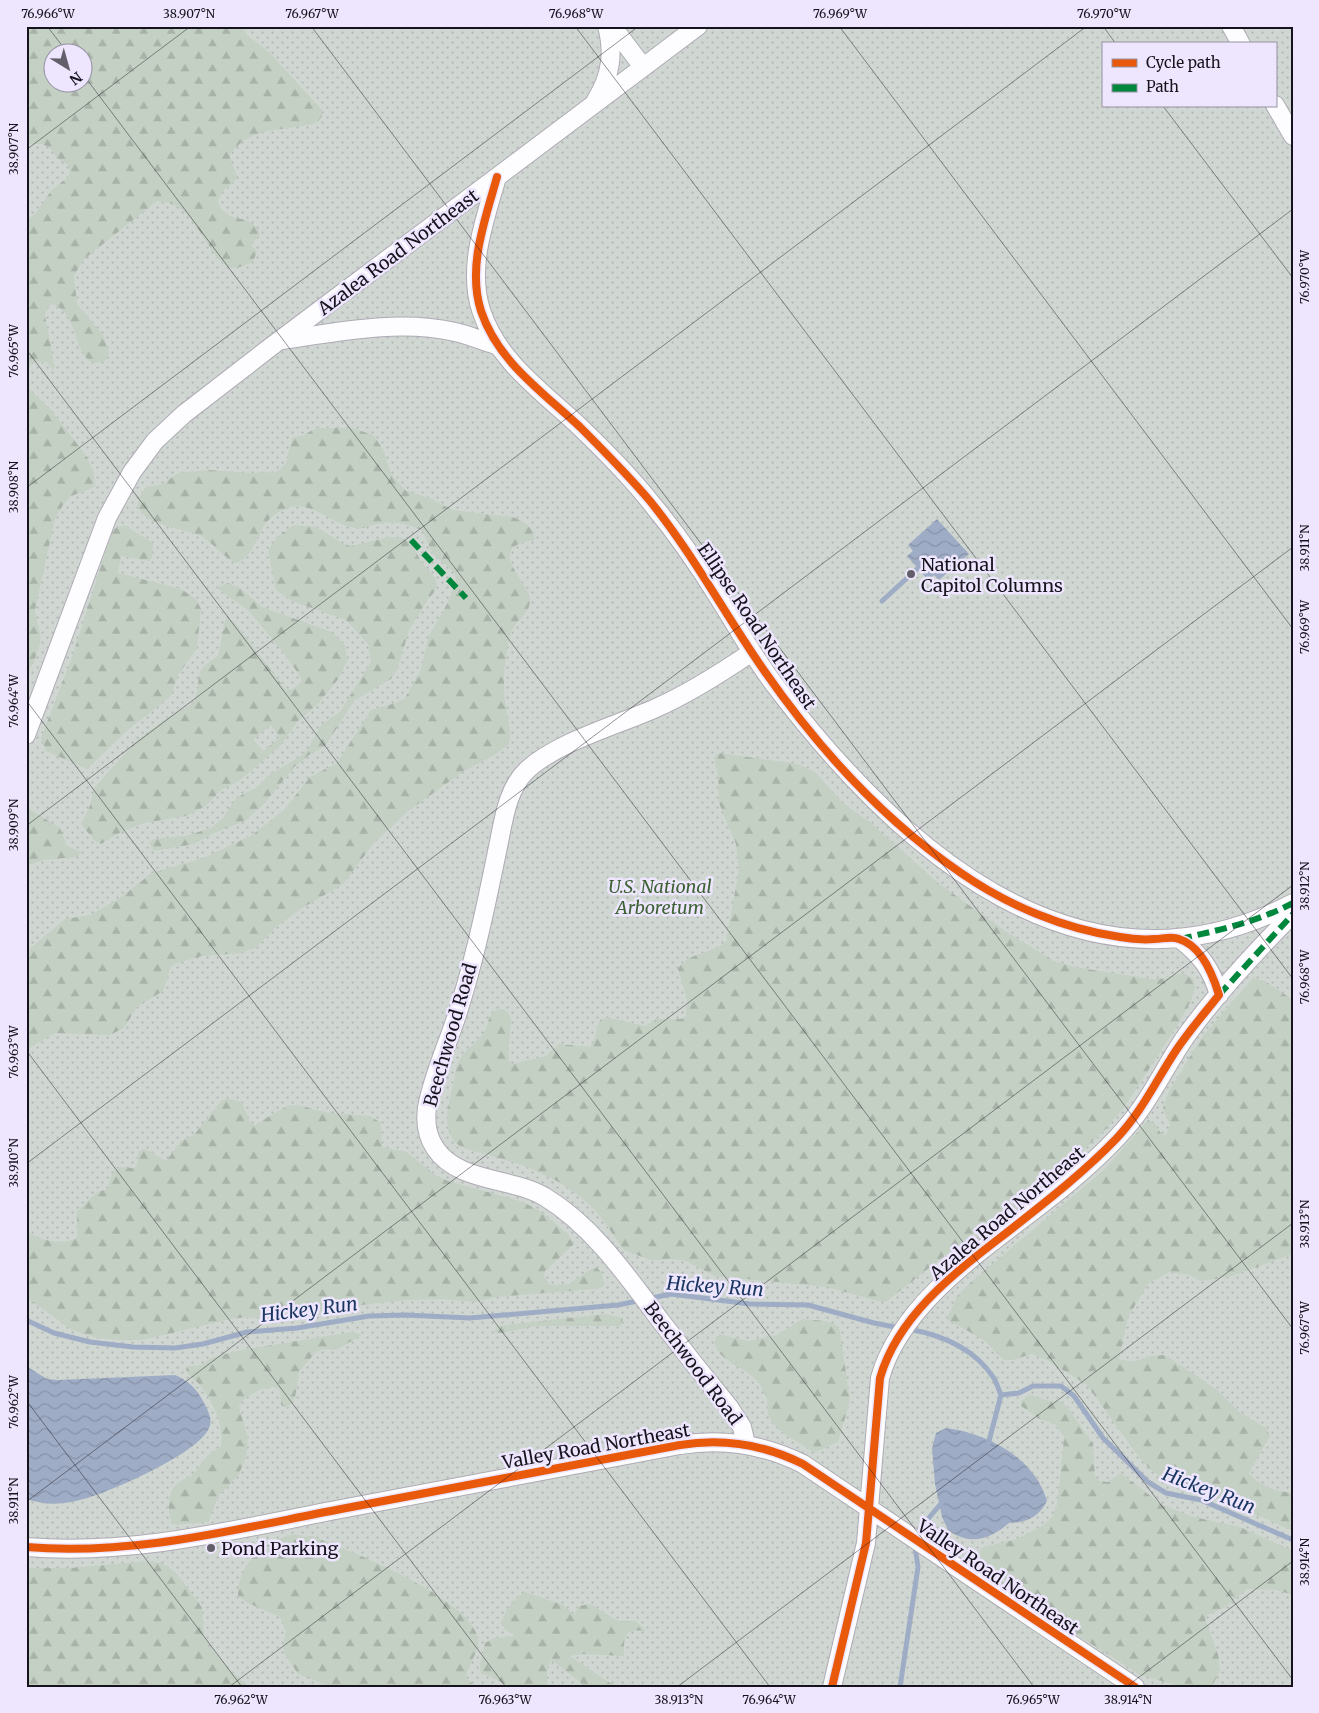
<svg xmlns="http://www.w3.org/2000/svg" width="1319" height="1713" font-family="Merriweather,serif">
	<defs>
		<pattern id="grass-dots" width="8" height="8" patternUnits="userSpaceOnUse" patternTransform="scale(1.25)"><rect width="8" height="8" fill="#d0d7d2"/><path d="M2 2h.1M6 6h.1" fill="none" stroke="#b2b8b4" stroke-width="1.8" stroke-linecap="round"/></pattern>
		<pattern id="forest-firs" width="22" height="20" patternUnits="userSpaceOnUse" patternTransform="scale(1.25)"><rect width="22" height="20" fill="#c4d0c4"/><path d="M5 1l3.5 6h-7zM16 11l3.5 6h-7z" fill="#a8b2a8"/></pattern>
		<pattern id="water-waves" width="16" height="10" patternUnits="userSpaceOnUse" patternTransform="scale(1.25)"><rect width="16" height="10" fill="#9facc5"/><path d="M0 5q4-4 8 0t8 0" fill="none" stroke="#8893a9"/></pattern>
	</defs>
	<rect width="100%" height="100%" fill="#efecf8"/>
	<path fill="url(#grass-dots)" fill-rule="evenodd" d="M26 26H1293V1687H26ZM1103 44H1275V106H1103ZM52 52H82V82H52Z"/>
	<path fill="url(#forest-firs)" fill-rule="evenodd" d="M26 26H242L247 35 267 50 322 110V116L318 122C287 133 251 123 230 155 230 164 237 170 237 179L223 191 218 201C226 227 250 210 260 234L251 245 257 251 253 262C247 264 240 268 234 268 206 264 199 201 157 201L83 260 74 276 77 304 103 335 109 353 106 360C72 376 83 313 52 304L47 308 45 316 55 367 53 370 46 361 44 363C34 360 32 361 26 370V221L36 213 51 191 68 177 70 170 67 164 58 159 50 148 42 144H26ZM52 52H82V82H52Z
		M26 386 51 410 85 454 93 470 95 485 90 489 71 496 63 505 55 519 35 610C36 619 39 626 40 634 43 647 31 665 26 677Z
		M316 428H352L373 435 383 449 391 474 405 490 432 499 452 510 513 517C523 521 536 528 534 540 528 541 519 543 515 546 497 560 531 585 530 601 529 615 515 620 511 633 505 654 502 680 505 702 507 716 512 729 509 744L496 754 464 771 407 812 374 843 343 884 299 910 276 927 257 947 241 953 202 956 177 963 171 967 163 991 137 1007 124 1028 110 1035 55 1033 26 1050V952L65 919 90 915 117 900 152 873 206 857 252 835 284 810 310 777 337 763 371 710 396 703 405 698 420 672 429 636 447 604 456 581 455 573 432 553 422 530C407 524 394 520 377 524 370 525 362 530 355 528 326 524 306 490 273 516 257 528 256 557 236 563 222 557 213 542 199 535 181 527 116 523 146 487L163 484 178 473 209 470 249 473 277 472 286 463 292 438 304 435Z
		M124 525 153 543 152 558 149 561 121 556 118 573 181 589 196 599 201 609 197 648 178 675 171 696 129 729 87 769 46 751 41 738 71 660 108 544 114 529Z
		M294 525 317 527 343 544 351 546 389 537 403 538 413 545 420 560 435 578 437 584 435 591 427 601 409 630 398 668 391 679 355 700 325 746 309 755 294 767 264 804 245 821 214 833 194 844 154 851 149 843 154 839 186 836 211 828 223 818 236 798 257 787 270 774 298 758 308 749 321 725 340 712 371 662 368 644 346 620 292 601 276 590 268 551 277 537Z
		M228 583 240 588 262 607 332 632 345 645 347 661 339 678 317 705 298 721 280 746 239 781 221 790 206 806 186 816 144 823 121 832 101 844 94 840 81 824 90 806 94 788 135 742 161 722 194 702C204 677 189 674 218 656L225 620 229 618 235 623 286 690 293 689 302 681C301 673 253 614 244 607 236 601 227 596 219 589L218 587ZM271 725 280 738 263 751 253 739Z
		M719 753 798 764 815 772 843 803 871 823 938 883 1008 933 1054 961 1074 967 1151 979H1160L1184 973 1194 980 1195 987 1191 1001 1177 1026 1125 1106 1107 1128 1069 1163 1002 1218 980 1228 887 1301 881 1302 827 1287 715 1276 686 1261 671 1259 650 1260 624 1250C615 1238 607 1224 597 1213 562 1173 511 1161 463 1148 439 1134 448 1107 453 1085 455 1077 456 1066 460 1059 466 1049 477 1042 484 1033 488 1026 488 1013 497 1010 504 1007 508 1012 511 1018L508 1060 513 1064 546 1056 559 1044 590 1047C597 1038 595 1027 601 1019L610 1018 645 1026 657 1019H681L686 1016 687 999 678 969C687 953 713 953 726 942L739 870 736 844 719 803 718 775 714 757Z
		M26 807 60 828 67 846 81 852 77 857 43 860 26 866Z
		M1253 978 1265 981 1293 1000V1254L1229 1277 1201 1281 1189 1275 1169 1272 1148 1284 1128 1317 1119 1359 1132 1362 1150 1356 1165 1355 1216 1389 1239 1412 1266 1428 1270 1436 1249 1473C1261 1487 1275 1491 1293 1493V1531L1228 1502 1164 1480 1149 1468 1135 1452 1087 1385 1047 1360 1031 1354 1013 1360H1004L984 1340 948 1320V1316L958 1295 969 1284 1105 1169 1148 1120 1155 1124 1162 1135H1166L1170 1125 1163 1108 1169 1091 1202 1037Z
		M227 1098 242 1102 250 1123 255 1125 287 1106 297 1105 328 1113 370 1116 381 1123 382 1147 407 1152 435 1175 448 1181 523 1202 540 1211 568 1234 574 1244 545 1271 544 1277 550 1285 569 1284 591 1269 597 1268 602 1273 604 1286 596 1289 496 1297 475 1302 442 1299 409 1300 342 1307 289 1317 235 1318 142 1340H117L97 1338 72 1330 26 1297V1232C42 1240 60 1246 77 1238V1211L97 1192 108 1189C110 1179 110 1173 119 1167L133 1168 137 1166 138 1153 143 1149 150 1151 166 1161 181 1141 194 1135 221 1101Z
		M605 1314 623 1318 621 1326H535L501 1333 494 1332 497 1326Z
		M802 1319 825 1321 835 1324 840 1331 850 1401 838 1442 816 1452 812 1451C799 1442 774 1431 768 1415 767 1410 768 1404 767 1399 765 1391 759 1383 753 1377 740 1364 719 1362 714 1342L719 1334 748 1341 778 1335Z
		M352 1332 362 1335 336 1350 322 1349 315 1353 299 1372 295 1398 287 1408 281 1405 280 1390 273 1387 259 1390 243 1400 239 1407 248 1438 246 1458 238 1476 219 1495 208 1522 177 1525 172 1523C167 1512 167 1491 178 1483 183 1479 191 1477 195 1472 205 1460 205 1455 220 1448 226 1428 212 1399 199 1384 194 1379 188 1376 186 1369L188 1366 202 1365 211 1358 236 1351Z
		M1029 1395 1050 1401H1061L1068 1408 1093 1444 1095 1477 1099 1481 1108 1482 1121 1473 1162 1505 1194 1517 1240 1527 1293 1551V1595L1277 1590 1247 1589 1224 1608 1207 1615 1205 1619 1218 1654 1220 1671 1213 1684 1208 1687H1183L1140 1675 1035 1608 1013 1586 981 1562 980 1551 983 1547 1014 1540 1042 1526 1052 1517 1057 1505 1060 1479 1064 1437 1055 1424 1040 1419 1021 1406V1401Z
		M294 1534 304 1537 312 1536C349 1550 470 1598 478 1638 481 1649 468 1664 466 1677L475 1687H332L298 1674 284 1653 283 1643 286 1632 280 1617 248 1603 238 1596C237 1564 265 1540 294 1534Z
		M149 1561 162 1563 175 1572 197 1600 202 1608 204 1637 227 1668 249 1687H26V1568H70Z
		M525 1592 563 1605 574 1615 579 1606 590 1604 618 1621H636L646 1631C623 1628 624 1636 624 1656L582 1654 570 1656 616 1687H576L582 1684 551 1659 547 1671V1687H511L481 1672 480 1665 485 1643 494 1638 515 1636 506 1630 501 1624C505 1610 513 1599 525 1592Z"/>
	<path fill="url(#water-waves)" d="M937 519 969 554 939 580 934 575 928 580 907 556 913 551 908 545Z
		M26 1366 47 1379 58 1380 175 1375C189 1381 197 1389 204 1403 208 1410 213 1420 209 1428 199 1454 99 1498 71 1502 54 1505 42 1504 26 1499Z
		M946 1428C987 1433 1035 1458 1047 1501 1039 1517 1026 1523 1009 1523 989 1540 970 1546 948 1530L942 1517 935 1484 932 1448 936 1433Z"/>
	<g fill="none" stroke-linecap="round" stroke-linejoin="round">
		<path stroke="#9facc5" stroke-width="5" d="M882 601 918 568
			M26 1320 54 1333 90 1342 133 1347 175 1348 203 1344 247 1332 297 1328 369 1316 406 1315 470 1318 618 1305 671 1294 750 1304 808 1305 874 1323 900 1328
			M908 1329C942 1335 974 1348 993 1377 997 1382 998 1389 1001 1395L1019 1393 1033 1386H1061L1074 1396 1103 1438 1148 1482 1166 1493 1201 1500 1293 1540
			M988 1445 1001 1395
			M922 1526 944 1500
			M900 1687 918 1567 915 1547"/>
		<defs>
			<path id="minor" d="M612 26 643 67
				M1231 26 1241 44
				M596 100C611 76 614 53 607 26
				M1275 105 1293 136
				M497 177C485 220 467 266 481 310 497 361 543 392 580 427 605 451 630 476 652 504 677 534 699 566 720 600 739 630 755 660 777 688 899 848 1081 1014 1293 903
				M282 340C338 332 399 319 455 332 469 335 482 341 496 345
				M26 735 107 518 132 472 155 441 184 414 268 349 698 26
				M1180 939C1201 955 1212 970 1219 995
				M746 1444 742 1427 729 1407C705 1378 682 1349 660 1320 627 1276 593 1226 545 1197 512 1177 458 1183 435 1148 427 1136 425 1123 427 1108 432 1076 452 1035 461 1002 477 950 488 896 499 842 504 817 508 788 527 770 557 742 618 725 656 708 690 693 721 673 752 652
				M26 1547C134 1556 236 1529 341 1509 454 1487 567 1467 680 1445 723 1438 763 1444 803 1464L1135 1687
				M832 1687 866 1543 880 1378C905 1289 1015 1231 1080 1173 1103 1153 1125 1132 1142 1107 1158 1084 1170 1059 1186 1036 1217 993 1255 952 1293 914"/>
		</defs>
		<use href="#minor" stroke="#aeabb5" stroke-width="20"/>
		<use href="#minor" stroke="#fdfcfe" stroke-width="18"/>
		<path stroke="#00873e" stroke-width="6" stroke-dasharray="12 6" stroke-linecap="butt" d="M411 540 466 598
			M1180 939C1219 930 1257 922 1293 903
			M1219 995 1293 914"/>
		<defs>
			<path id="cycleway" d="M497 177C485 220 467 267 481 311 498 362 543 392 580 427 604 451 628 475 650 501 693 554 724 613 763 669 817 747 882 819 961 873 1007 905 1064 929 1120 937 1131 939 1143 940 1155 939 1162 939 1172 936 1179 939 1202 946 1213 975 1219 995 1204 1014 1188 1032 1175 1052 1156 1081 1141 1113 1116 1139 1086 1170 1052 1197 1019 1223 966 1265 900 1309 880 1378L866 1543 832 1687
				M26 1547C134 1556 236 1529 341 1509 454 1487 567 1467 680 1445 723 1438 763 1444 803 1464L1135 1687"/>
		</defs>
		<use href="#cycleway" stroke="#ede6fe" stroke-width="11"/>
		<use href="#cycleway" stroke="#e8590c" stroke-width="8"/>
	</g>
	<path fill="none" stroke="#17131d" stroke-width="1" stroke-opacity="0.45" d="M47 26 67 52M311 26 1293 1329M575 26 1293 979M839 26 1293 629M1103 26 1116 44M82 73 1293 1680M1163 106 1293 278M26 150 191 26M26 349 1034 1687M26 488 639 26M26 700 770 1687M26 826 1087 26M26 1050 506 1687M26 1164 1293 209M26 1400 242 1687M26 1502 1293 547M229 1687 1293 885M677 1687 1293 1223M1126 1687 1293 1561"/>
	<g fill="#635f6a" stroke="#ede6fe" stroke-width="2">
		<circle cx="911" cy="574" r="5"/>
		<circle cx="211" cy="1548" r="5"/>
	</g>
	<g text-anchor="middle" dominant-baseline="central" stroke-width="5" stroke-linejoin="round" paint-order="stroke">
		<g font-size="18" fill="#17131d" stroke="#ede6fe">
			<text transform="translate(398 252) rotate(-37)">Azalea Road Northeast</text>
			<text transform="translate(757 626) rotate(56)">Ellipse Road Northeast</text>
			<text transform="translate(450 1035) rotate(-74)">Beechwood Road</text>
			<text transform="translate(1007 1213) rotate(-40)">Azalea Road Northeast</text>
			<text transform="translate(693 1363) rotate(53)">Beechwood Road</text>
			<text transform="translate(596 1446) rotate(-10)">Valley Road Northeast</text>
			<text transform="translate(998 1577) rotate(34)">Valley Road Northeast</text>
		</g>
		<g font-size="18" fill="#17131d" stroke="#ede6fe" text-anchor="start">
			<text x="921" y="564">National<tspan x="921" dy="21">Capitol Columns</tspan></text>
			<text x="221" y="1548">Pond Parking</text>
		</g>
		<g font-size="18" font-style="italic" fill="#3e6235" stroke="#ede6fe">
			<text x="660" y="886">U.S. National<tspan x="660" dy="21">Arboretum</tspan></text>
		</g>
		<g font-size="19" font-style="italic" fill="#1a3660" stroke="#ede6fe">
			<text transform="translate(715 1286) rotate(4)">Hickey Run</text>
			<text transform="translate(309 1309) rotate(-7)">Hickey Run</text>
			<text transform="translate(1209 1490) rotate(21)">Hickey Run</text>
		</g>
	</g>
	<rect width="1319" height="1713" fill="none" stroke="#ede6fe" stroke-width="55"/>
	<rect x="1102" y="42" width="175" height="65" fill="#ede6fe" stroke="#9792a4"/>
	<rect x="1112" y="59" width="25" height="8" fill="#e8590c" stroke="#9792a4"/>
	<text x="1146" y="68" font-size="15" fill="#17131d">Cycle path</text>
	<rect x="1112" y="84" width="25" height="8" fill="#00873e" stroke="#9792a4"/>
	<text x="1146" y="92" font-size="15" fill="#17131d">Path</text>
	<g transform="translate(68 68) rotate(143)"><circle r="24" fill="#ede6fe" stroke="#9792a4"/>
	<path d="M0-4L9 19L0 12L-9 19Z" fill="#635f6a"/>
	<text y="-8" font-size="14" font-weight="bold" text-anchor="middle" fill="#17131d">N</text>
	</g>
	<rect x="28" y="28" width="1264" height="1658" fill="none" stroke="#17131d" stroke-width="2"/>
	<g font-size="12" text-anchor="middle" fill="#17131d">
		<text x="48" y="18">76.966°W</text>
		<text x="189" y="18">38.907°N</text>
		<text x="312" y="18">76.967°W</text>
		<text x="576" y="18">76.968°W</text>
		<text x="840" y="18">76.969°W</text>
		<text x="1104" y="18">76.970°W</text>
		<text transform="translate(14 149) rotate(-90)" y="4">38.907°N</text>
		<text transform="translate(1305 277) rotate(-90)" y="4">76.970°W</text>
		<text transform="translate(14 351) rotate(-90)" y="4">76.965°W</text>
		<text transform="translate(14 487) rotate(-90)" y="4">38.908°N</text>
		<text transform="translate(1305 548) rotate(-90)" y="4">38.911°N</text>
		<text transform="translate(1305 627) rotate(-90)" y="4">76.969°W</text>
		<text transform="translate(14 701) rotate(-90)" y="4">76.964°W</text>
		<text transform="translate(14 825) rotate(-90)" y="4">38.909°N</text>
		<text transform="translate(1305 886) rotate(-90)" y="4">38.912°N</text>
		<text transform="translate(1305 977) rotate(-90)" y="4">76.968°W</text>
		<text transform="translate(14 1052) rotate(-90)" y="4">76.963°W</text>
		<text transform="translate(14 1163) rotate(-90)" y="4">38.910°N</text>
		<text transform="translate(1305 1224) rotate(-90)" y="4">38.913°N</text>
		<text transform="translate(1305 1328) rotate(-90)" y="4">76.967°W</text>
		<text transform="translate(14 1402) rotate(-90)" y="4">76.962°W</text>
		<text transform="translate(14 1501) rotate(-90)" y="4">38.911°N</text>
		<text transform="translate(1305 1562) rotate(-90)" y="4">38.914°N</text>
		<text x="241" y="1704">76.962°W</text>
		<text x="505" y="1704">76.963°W</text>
		<text x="679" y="1704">38.913°N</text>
		<text x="769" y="1704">76.964°W</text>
		<text x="1033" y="1704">76.965°W</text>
		<text x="1128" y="1704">38.914°N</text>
	</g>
</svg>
